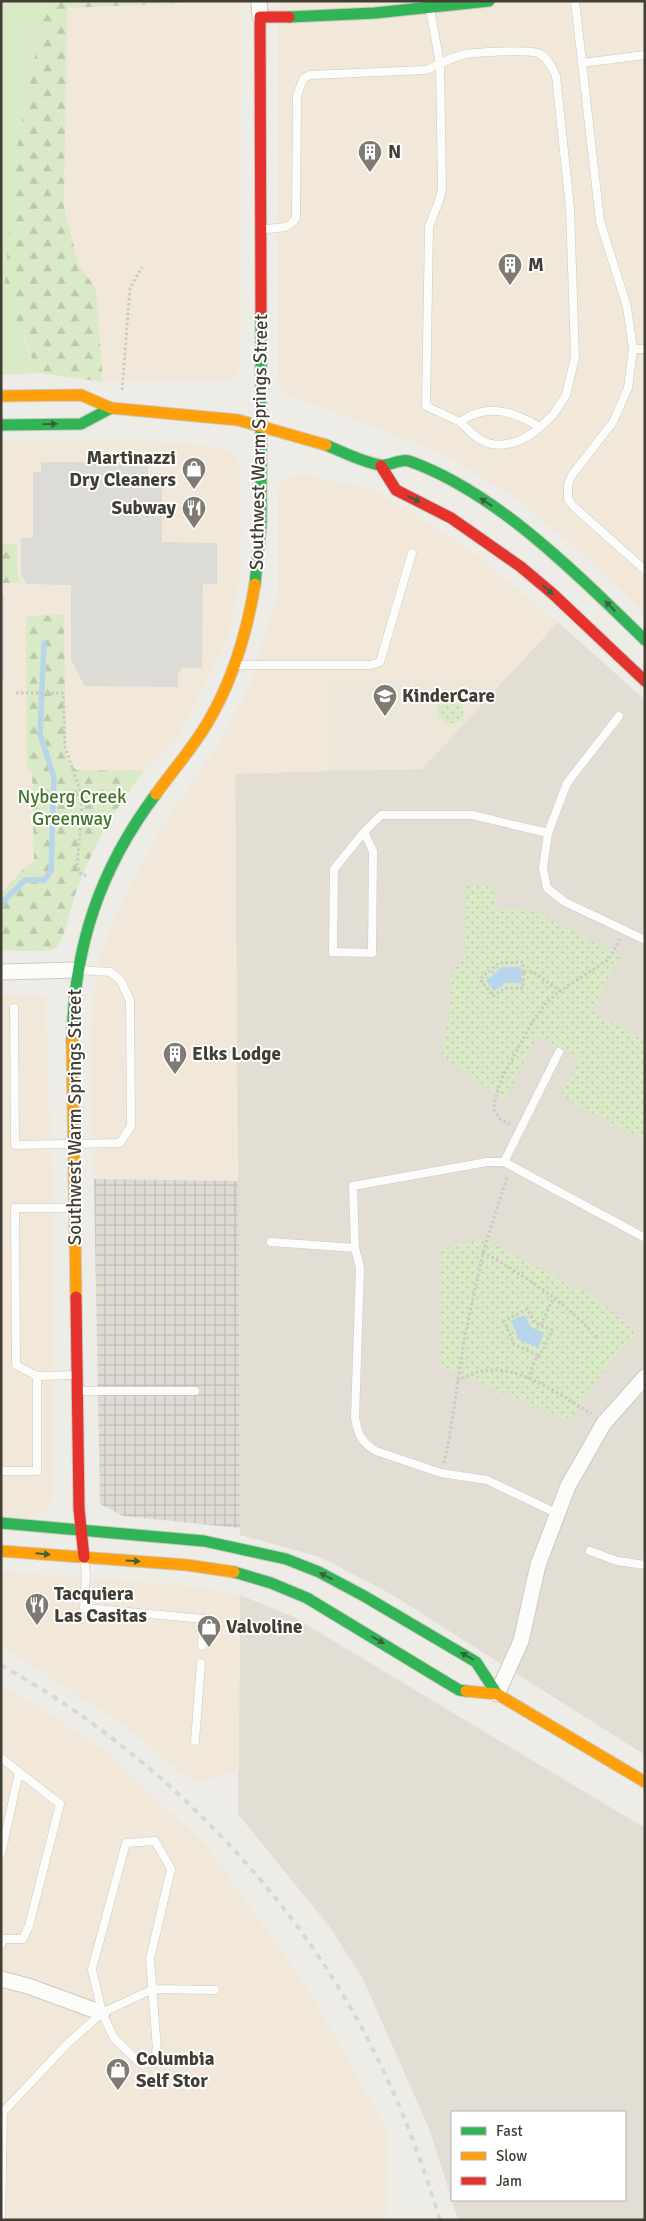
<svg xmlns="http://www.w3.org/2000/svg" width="646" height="2221" font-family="Signika,sans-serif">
	<defs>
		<pattern id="industrial-grid" width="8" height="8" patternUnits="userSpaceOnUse" patternTransform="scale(1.25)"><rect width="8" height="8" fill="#dedbd5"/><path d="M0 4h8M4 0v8" fill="none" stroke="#c0bdb7"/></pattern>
		<pattern id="forest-firs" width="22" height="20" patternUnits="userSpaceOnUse" patternTransform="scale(1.25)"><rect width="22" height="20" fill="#dae9c6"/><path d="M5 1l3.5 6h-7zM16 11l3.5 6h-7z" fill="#bcc9ab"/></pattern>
		<pattern id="park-dots" width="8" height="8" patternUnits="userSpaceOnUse" patternTransform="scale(1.25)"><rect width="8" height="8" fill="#dae9c6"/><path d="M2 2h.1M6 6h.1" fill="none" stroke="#bcc9ab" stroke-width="1.8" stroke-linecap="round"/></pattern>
	</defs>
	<rect width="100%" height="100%" fill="#eeece6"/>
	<path fill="#e2ded4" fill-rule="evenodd" d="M558 622 645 700V1755L391 1594 320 1557 240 1535 235 773 422 769Z
		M240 1595 292 1616 645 1828V2220H458L430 2131 363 1979 329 1926 238 1814ZM452 2112H625V2200H452Z"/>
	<path fill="#f1e8d9" d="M241 1V367L233 381 103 382 96 289 78 265 64 206 67 8Z
		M278 1H645V613L589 560 514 497 442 453 284 393 278 380Z
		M1 440H144L216 447 229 451 237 459 241 473V575L227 641 180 734 161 756 144 771 76 770 66 758 64 616H26L27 770 32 771 34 862 23 869 1 894V583L22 582 17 574V545L1 543Z
		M299 474 374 490 465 546 558 622 506 678 327 681V771L235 774 238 1181 94 1179 90 1060 95 982 101 953 122 901 161 829 224 735 251 682 278 592V490L283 480Z
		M1 995 45 996 52 1177 54 1494 48 1507 37 1515 22 1518 1 1516Z
		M1 1571 200 1587 240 1595 239 1771 194 1783 122 1724 1 1646Z
		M1 1683 102 1749 206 1845 308 1989 387 2130 386 2220H1Z"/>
	<path fill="url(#industrial-grid)" d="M94 1179 238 1181 240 1528 123 1516 100 1504Z"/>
	<path fill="#ece7d8" d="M506 678 422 769 327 771V681Z"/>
	<path fill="#dae9c6" d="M1 1H43L23 339 38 373 1 375Z"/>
	<path fill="url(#forest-firs)" d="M43 1H227L67 8 64 206 78 264 96 289 103 382 38 373 4 289 18 142 40 32Z
		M1 543 17 545V574L22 583H1Z
		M64 615 66 758 76 770 144 771C114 809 91 849 75 895 71 906 64 943 55 948 45 954 13 950 1 950V894L23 869 34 862 32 771H27L26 616Z"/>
	<path fill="url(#park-dots)" d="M446 694 455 695 463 702V719L449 725 438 717V703Z
		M466 886H495L496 909H531L620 956 591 1011 645 1041V1141L561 1096 580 1058 537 1036 505 1099 442 1056 451 1006 450 977 465 954Z
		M483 1239 596 1298 637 1333C610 1360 589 1389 569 1421L441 1366 440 1249Z"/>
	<path fill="#dddbd6" d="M41 462H148V476H162V542L217 543V584H203L202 668H183L178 673V687L84 686 71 659V585L26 584 21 574V538H33V472H41Z
		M1 596H4V681H1Z"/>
	<path fill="#b7d6ec" d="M502 967H521V983H506L494 991 486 981Z
		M524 1315 531 1327 544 1333 538 1348 519 1340 511 1321Z"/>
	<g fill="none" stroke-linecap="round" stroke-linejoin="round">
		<path stroke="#b7d6ec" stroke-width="5.5" d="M1 904 25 880H44L51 871 54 777 40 734 44 643"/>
		<defs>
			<path id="lane" d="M575 1 600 221 627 307 633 349 628 388 613 422 572 475 568 484V499L573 506 645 570
				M582 63 645 55
				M262 229C275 228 289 230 296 218L297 96 303 79 310 75 426 70C438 65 450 58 462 55 474 52 531 49 540 54 548 59 552 67 556 76L570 208 575 357 566 395 553 415 540 427C514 412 487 402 460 422L426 406 429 227C433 214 440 202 442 189L440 64 430 9
				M633 349H645
				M460 422C467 428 473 436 481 440 501 451 525 441 540 427
				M236 665H370L380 662 412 553
				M619 716 567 783 548 833 543 868 547 888 565 902 645 940
				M364 832 373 851 372 953 333 952 334 869Z
				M364 832 381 815H472L548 833
				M14 1008 15 1145 120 1143 131 1126 130 1001 121 981 111 972 79 970
				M504 1162 559 1052
				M73 1208H15L16 1365 37 1376 77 1375
				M271 1242 355 1248
				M80 1391H195
				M1 1471H37V1376
				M556 1513 487 1480 441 1473 376 1451C361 1442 358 1434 355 1418L360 1268 355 1248 353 1186 487 1162H504L645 1238
				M590 1551 617 1561 645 1565
				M84 1559 86 1574 84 1608 204 1619 202 1646
				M195 1741 201 1663
				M1 1758 60 1804 29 1926 23 1939H3L1 1945
				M155 1841 171 1869 150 1959 157 2050 152 2062 141 2064 114 2038 102 2013 92 1969 126 1843Z
				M1 1854 19 1772
				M1 2220 3 2112 68 2043 102 2013 153 1989 215 1990"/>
			<path id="street" d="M259 1 260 17
				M1 972 76 970
				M497 1694 521 1641 538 1565 568 1486 604 1423 645 1377
				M1 1979 28 1986 102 2013"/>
			<path id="fast" d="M289 17 375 13 489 1
				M1 425 81 424 111 408
				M326 445C343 452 362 462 380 465 389 467 400 458 409 461 497 492 579 576 645 640
				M255 584 261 524V318
				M72 1041C74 947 99 870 156 794
				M1 1523 204 1541 286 1559 319 1572 364 1596 476 1662 497 1694
				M234 1572 271 1583 307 1598 459 1690 466 1691"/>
			<path id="slow" d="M1 396 81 395 111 408 238 420 326 445
				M156 794C173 770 193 748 208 722 233 680 247 632 255 584
				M72 1041 76 1297
				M1 1551 187 1565 234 1572
				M466 1691 497 1694 645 1782"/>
			<path id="jam" d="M261 318 260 17H289
				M381 466 396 490 451 518 521 567 553 594 645 681
				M76 1297 79 1509 84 1557"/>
		</defs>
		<use href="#lane" stroke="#cccac4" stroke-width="9"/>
		<use href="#street" stroke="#cccac4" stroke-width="17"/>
		<use href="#fast" stroke="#cdc9be" stroke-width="13"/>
		<use href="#slow" stroke="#cdc9be" stroke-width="13"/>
		<use href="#jam" stroke="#cdc9be" stroke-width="13"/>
		<path stroke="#cccac6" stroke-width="3" stroke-dasharray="2.5 2.5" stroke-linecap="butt" d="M122 390 130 288 142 267
			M16 693H63L65 747 81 793 82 812 77 865 80 873 86 876
			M523 972V962L499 963 480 979 493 996 505 988H523V972H533L560 991
			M510 1124 499 1118 494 1110 495 1099 502 1078 532 1022 546 1003 560 991 609 959 620 939
			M483 1252C524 1276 565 1301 597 1338
			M541 1325 553 1298
			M528 1379 537 1355 514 1344 504 1321 527 1309 535 1323 552 1330 540 1356 537 1355
			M457 1380C468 1376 480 1370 491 1370 523 1368 566 1398 591 1414
			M444 1463 449 1440 464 1340 483 1252 507 1177"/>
		<use href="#lane" stroke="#fcfcfb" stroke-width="8"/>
		<use href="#street" stroke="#fcfcfb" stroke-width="15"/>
		<use href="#fast" stroke="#30b455" stroke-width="11"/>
		<use href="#slow" stroke="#ff9f0a" stroke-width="11"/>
		<use href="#jam" stroke="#e5322d" stroke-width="11"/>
		<path stroke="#d8d8d7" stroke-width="4" stroke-dasharray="6 6" stroke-linecap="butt" d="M1 1665C143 1744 275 1872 354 2014 391 2079 418 2148 440 2220"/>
	</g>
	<defs><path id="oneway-solid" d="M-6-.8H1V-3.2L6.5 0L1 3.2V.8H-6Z" transform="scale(1.25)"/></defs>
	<g fill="#3d613e">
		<use href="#oneway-solid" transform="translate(50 424) rotate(-1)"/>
		<use href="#oneway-solid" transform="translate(414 499) rotate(25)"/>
		<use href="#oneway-solid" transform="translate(486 502) rotate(-147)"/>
		<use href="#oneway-solid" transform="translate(548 590) rotate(41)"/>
		<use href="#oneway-solid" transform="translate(610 606) rotate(-135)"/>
		<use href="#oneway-solid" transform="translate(43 1554) rotate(5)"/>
		<use href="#oneway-solid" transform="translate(133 1561) rotate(4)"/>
		<use href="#oneway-solid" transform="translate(326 1576) rotate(-152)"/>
		<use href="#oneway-solid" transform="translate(378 1640) rotate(30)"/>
		<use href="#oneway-solid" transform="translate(467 1656) rotate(-150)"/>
	</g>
	<defs>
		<symbol id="building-pin" viewBox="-11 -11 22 30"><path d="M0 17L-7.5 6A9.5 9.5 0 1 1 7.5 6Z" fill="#7f7b72" stroke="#fff"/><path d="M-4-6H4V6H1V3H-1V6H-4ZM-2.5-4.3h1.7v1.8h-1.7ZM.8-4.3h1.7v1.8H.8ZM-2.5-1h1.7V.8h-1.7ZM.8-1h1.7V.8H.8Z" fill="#fff"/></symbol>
		<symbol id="shop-pin" viewBox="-11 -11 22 30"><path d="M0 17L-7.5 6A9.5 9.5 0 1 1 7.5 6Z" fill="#7f7b72" stroke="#fff"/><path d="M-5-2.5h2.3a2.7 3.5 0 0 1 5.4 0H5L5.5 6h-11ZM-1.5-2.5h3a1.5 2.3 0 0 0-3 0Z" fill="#fff"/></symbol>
		<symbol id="restaurant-pin" viewBox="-11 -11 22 30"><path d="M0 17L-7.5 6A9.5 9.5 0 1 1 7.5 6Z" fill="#7f7b72" stroke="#fff"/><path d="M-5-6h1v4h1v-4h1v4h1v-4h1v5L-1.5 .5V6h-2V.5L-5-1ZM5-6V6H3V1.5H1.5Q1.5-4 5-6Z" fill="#fff"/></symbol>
		<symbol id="school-pin" viewBox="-11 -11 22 30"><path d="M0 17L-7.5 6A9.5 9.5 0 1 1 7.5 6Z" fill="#7f7b72" stroke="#fff"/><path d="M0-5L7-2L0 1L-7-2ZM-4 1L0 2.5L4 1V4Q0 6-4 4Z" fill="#fff"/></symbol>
	</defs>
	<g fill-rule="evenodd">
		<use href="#building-pin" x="356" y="138" width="28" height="38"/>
		<use href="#building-pin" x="496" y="251" width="28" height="38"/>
		<use href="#shop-pin" x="180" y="455" width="28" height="38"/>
		<use href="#restaurant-pin" x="180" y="494" width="28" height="38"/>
		<use href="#school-pin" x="371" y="682" width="28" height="38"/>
		<use href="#building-pin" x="161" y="1040" width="28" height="38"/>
		<use href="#restaurant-pin" x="23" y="1591" width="28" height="38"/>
		<use href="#shop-pin" x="195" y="1613" width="28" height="38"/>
		<use href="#shop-pin" x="104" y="2056" width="28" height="38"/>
	</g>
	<g text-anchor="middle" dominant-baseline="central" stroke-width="4" stroke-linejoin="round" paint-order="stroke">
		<g font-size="19" font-weight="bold" fill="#433e34" stroke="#fff" text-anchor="start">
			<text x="388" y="152">N</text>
			<text x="528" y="265">M</text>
			<text x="176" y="458" text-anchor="end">Martinazzi<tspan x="176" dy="22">Dry Cleaners</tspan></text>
			<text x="176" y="508" text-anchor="end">Subway</text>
			<text x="402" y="696">KinderCare</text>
			<text x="192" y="1054">Elks Lodge</text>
			<text x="54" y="1594">Tacquiera<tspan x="54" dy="22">Las Casitas</tspan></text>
			<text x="226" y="1627">Valvoline</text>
			<text x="136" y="2059">Columbia<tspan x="136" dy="22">Self Stor</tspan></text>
		</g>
		<g font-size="19" fill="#433e34" stroke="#fff">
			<text transform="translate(259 442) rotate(-89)">Southwest Warm Springs Street</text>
			<text transform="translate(75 1117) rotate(-90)">Southwest Warm Springs Street</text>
		</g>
		<g font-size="19" fill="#427329" stroke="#fff">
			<text x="72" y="797">Nyberg Creek<tspan x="72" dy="22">Greenway</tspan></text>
		</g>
	</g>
	<rect width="646" height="2221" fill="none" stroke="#433e34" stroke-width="5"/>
	<rect x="451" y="2111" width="175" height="90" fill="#ffffff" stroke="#b4b2ae"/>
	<rect x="461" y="2127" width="25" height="8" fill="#30b455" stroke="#b4b2ae"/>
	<text x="496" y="2136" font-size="15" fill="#433e34">Fast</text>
	<rect x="461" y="2152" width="25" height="8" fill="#ff9f0a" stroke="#b4b2ae"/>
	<text x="496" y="2161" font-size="15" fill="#433e34">Slow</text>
	<rect x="461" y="2177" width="25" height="8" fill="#e5322d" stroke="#b4b2ae"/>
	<text x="496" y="2186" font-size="15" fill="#433e34">Jam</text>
</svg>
